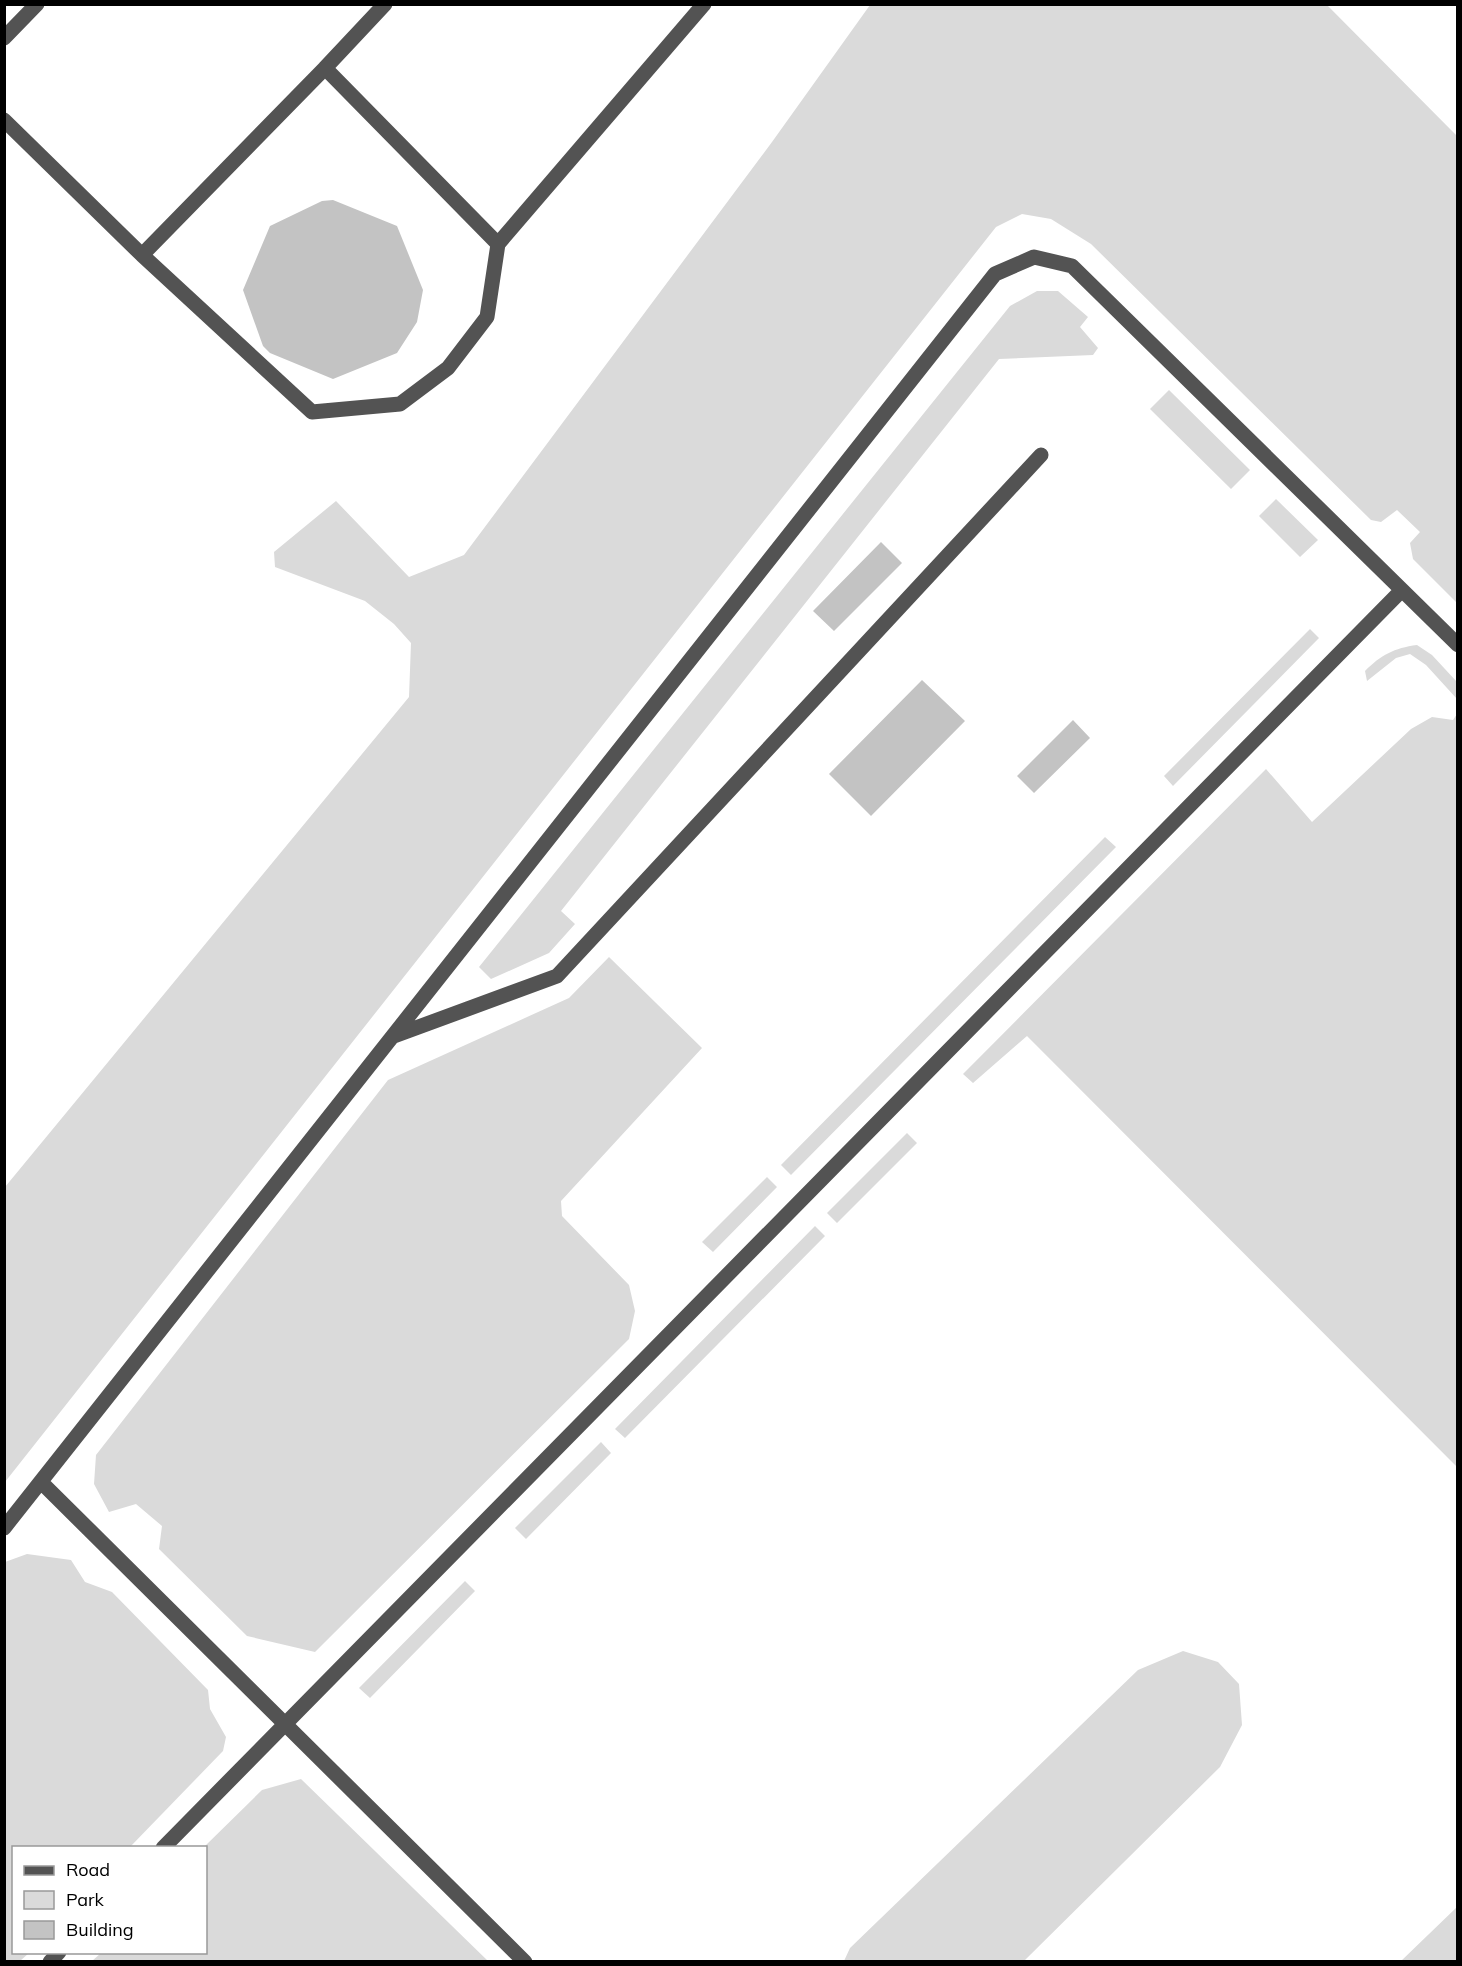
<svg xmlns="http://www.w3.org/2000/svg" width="1462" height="1966" font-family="Mulish,sans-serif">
	<rect width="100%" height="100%" fill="#fff"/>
	<path fill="#dadada" d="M870 5H1327L1457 136V603L1413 559 1410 543 1420 532 1397 510 1381 522 1371 520 1091 244 1051 219 1022 214 996 227 5 1482V1187L409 697 411 643 394 624 365 601 275 567 274 552 336 501 409 577 464 555 772 142Z
		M1037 291H1058L1088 317 1080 327 1098 348 1093 355 999 359 561 911 575 924 549 953 491 979 479 967 1010 306Z
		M1169 390 1250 470 1231 489 1150 409Z
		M1276 499 1318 540 1300 557 1259 516Z
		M1310 629 1319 638 1173 786 1164 776Z
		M1417 645 1432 655 1457 682V699L1426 665 1410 654 1396 658 1367 681 1365 671C1381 655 1394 648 1417 645Z
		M1457 714V1467L1027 1036 973 1083 963 1074 1266 769 1312 822 1411 729 1432 717 1453 720Z
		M1105 837 1116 847 791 1175 781 1165Z
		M609 957 702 1048 561 1201 562 1216 629 1285 635 1311 629 1339 315 1652 247 1636 159 1549 162 1526 136 1504 109 1512 94 1484 96 1455 388 1080 569 998Z
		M907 1133 917 1143 837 1223 827 1213Z
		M767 1177 777 1187 713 1252 702 1242Z
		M815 1226 825 1236 625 1438 615 1429Z
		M601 1442 611 1453 526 1539 515 1528Z
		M27 1554 71 1560 85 1582 112 1592 208 1690 210 1709 226 1737 223 1751 130 1847 14 1848V1952L29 1953 20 1961H5V1562Z
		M465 1581 475 1591 370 1698 359 1688Z
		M1183 1651 1218 1662 1239 1684 1242 1725 1220 1767 1024 1961H844L850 1948 1138 1670Z
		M301 1779 488 1961H92L101 1953 206 1952 204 1847 262 1790Z
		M1457 1907V1961H1401Z"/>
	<path fill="#c3c3c3" d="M333 200 397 226 423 290 417 322 397 353 333 379 270 353 263 346 243 290 270 226 322 201Z
		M881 542 902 563 834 631 813 611Z
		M922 680 965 721 871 816 829 774Z
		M1073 720 1090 738 1034 793 1017 776Z"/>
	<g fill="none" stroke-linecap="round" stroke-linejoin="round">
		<path stroke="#535353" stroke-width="15" d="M4 38 37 4
			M325 68 385 4
			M4 120 142 255 312 412 400 404 448 368 487 317 498 244 325 68 142 255
			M498 244 704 4
			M394 1036 557 976 1041 455
			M41 1482 525 1962
			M4 1528 995 274 1034 257 1072 266 1458 645
			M163 1848 1402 590
			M50 1962 59 1952"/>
	</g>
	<rect width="1462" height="1966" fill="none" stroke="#000000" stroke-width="12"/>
	<rect x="12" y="1846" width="195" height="108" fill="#ffffff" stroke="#999999" stroke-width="1.5"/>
	<rect x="24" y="1866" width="30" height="9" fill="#535353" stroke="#999999" stroke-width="1.5"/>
	<text x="66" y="1876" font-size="18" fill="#000000">Road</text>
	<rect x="24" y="1891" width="30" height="18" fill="#dadada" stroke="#999999" stroke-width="1.5"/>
	<text x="66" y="1906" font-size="18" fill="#000000">Park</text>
	<rect x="24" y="1921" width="30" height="18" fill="#c3c3c3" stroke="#999999" stroke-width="1.5"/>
	<text x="66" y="1936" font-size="18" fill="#000000">Building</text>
</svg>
